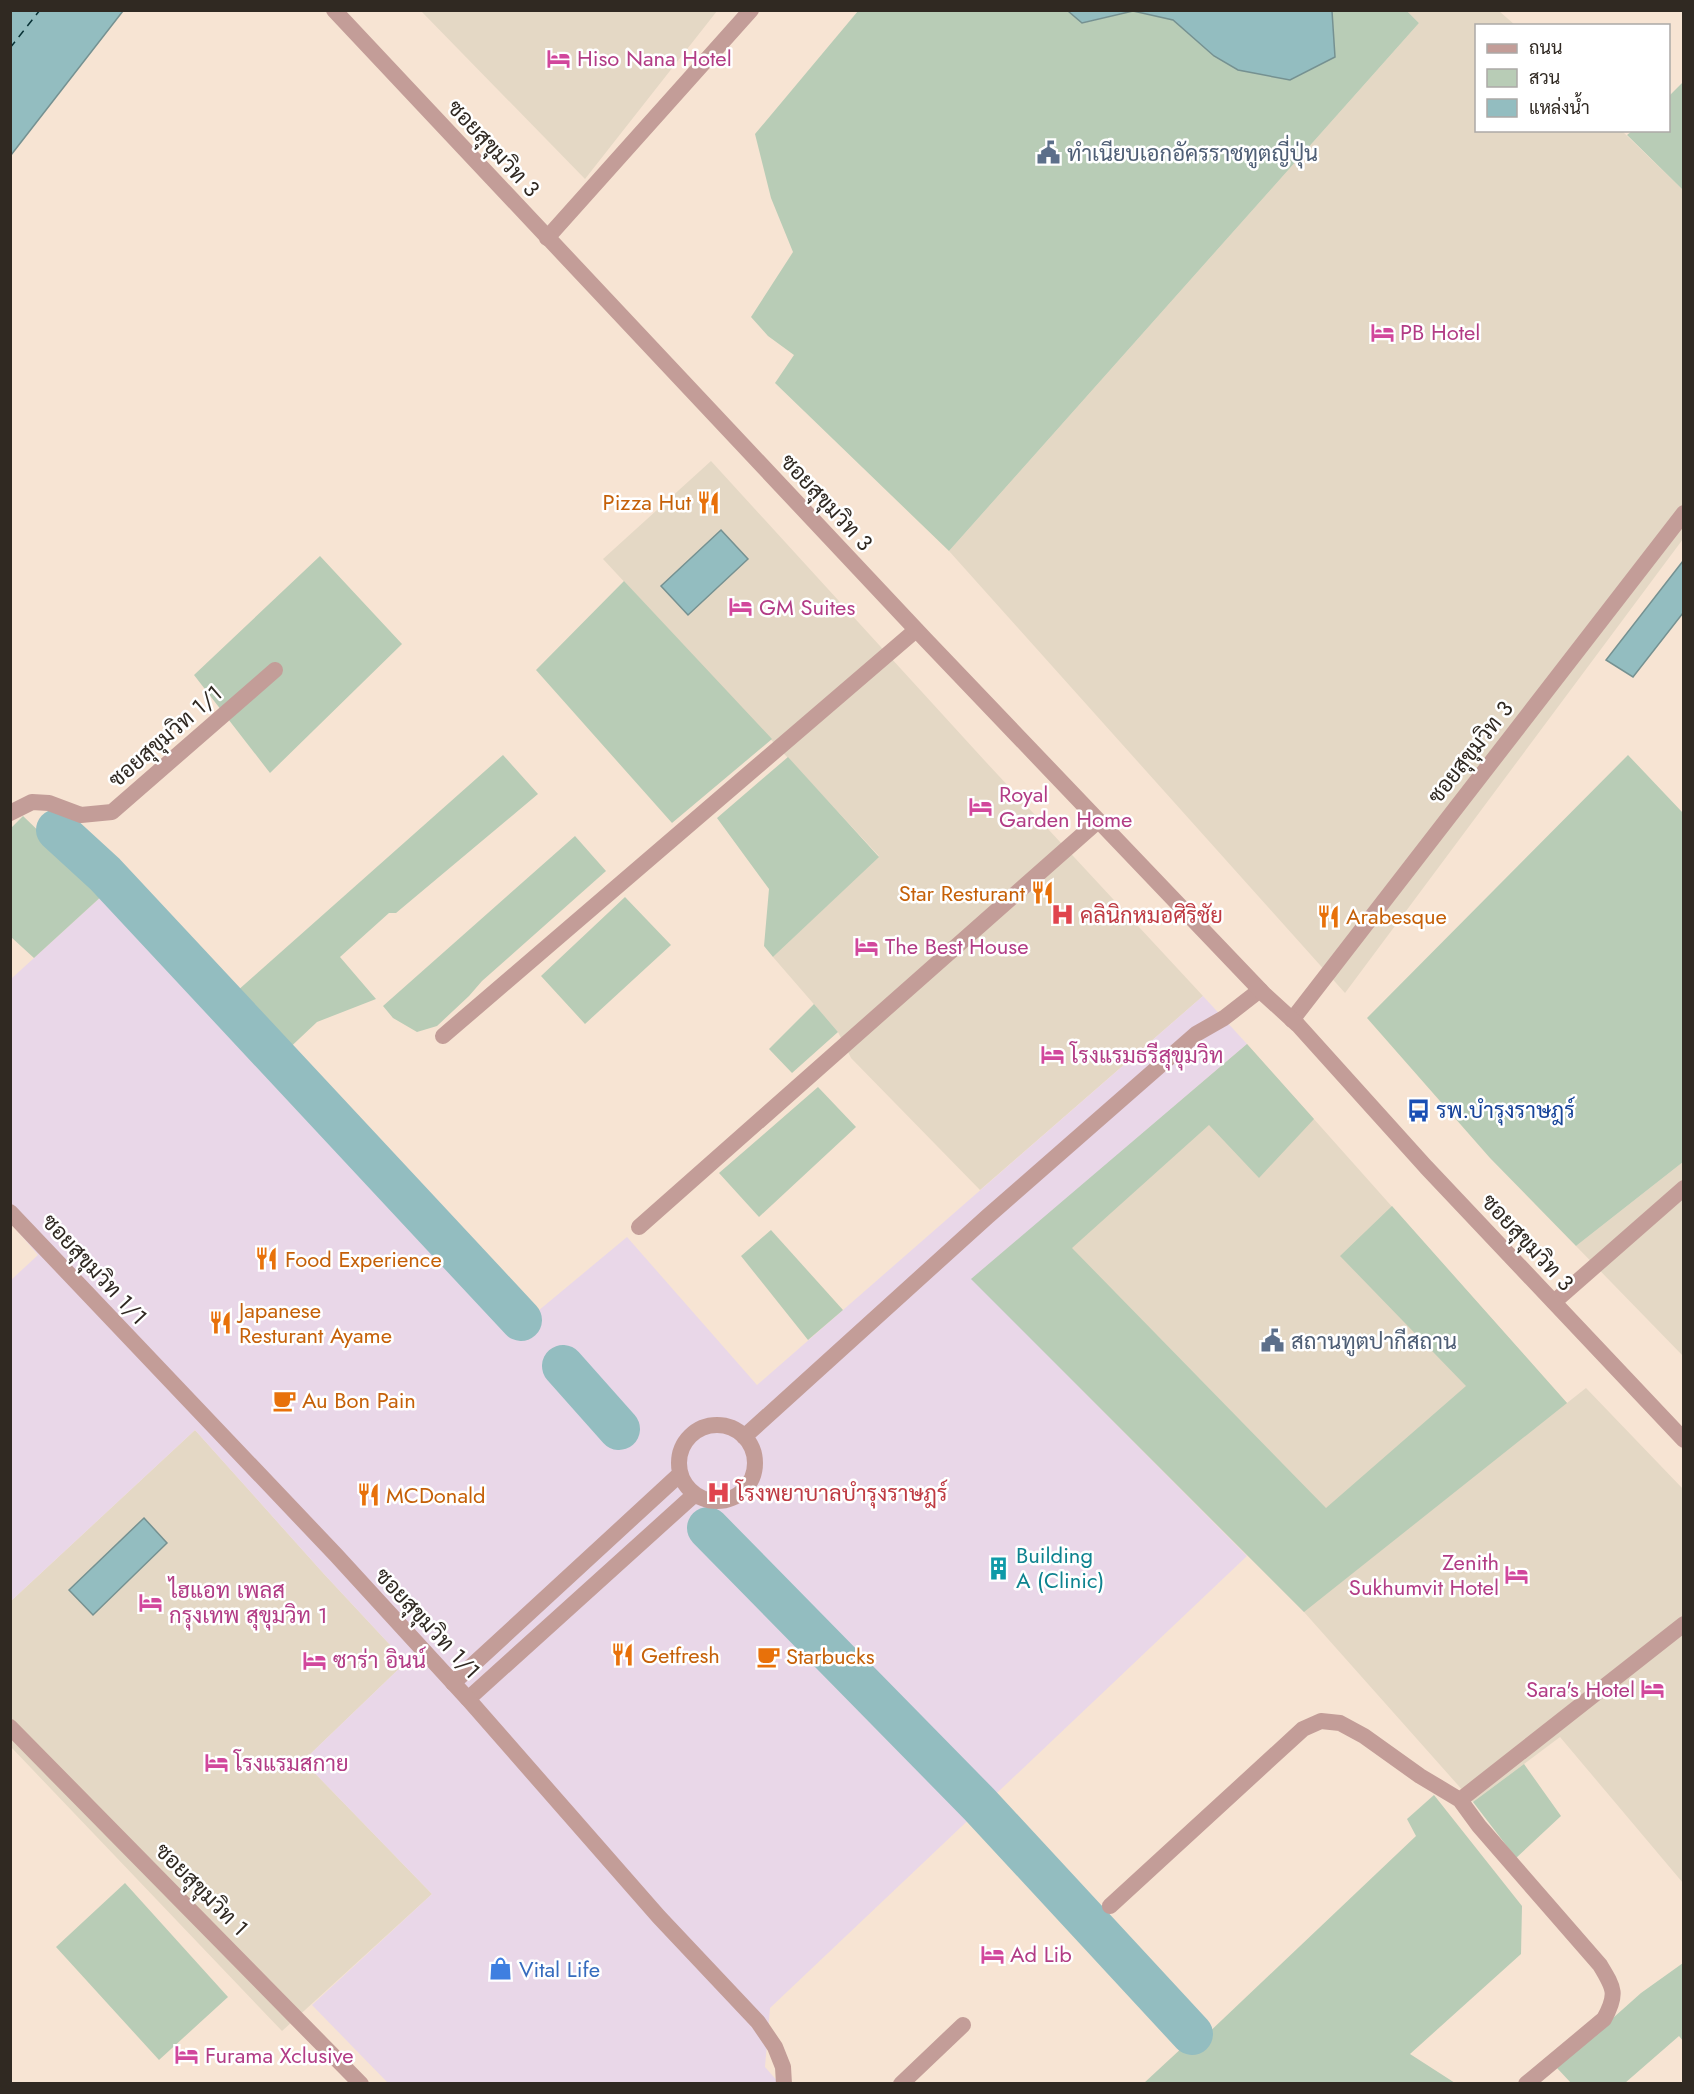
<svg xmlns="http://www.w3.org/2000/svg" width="1694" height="2094" font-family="Jost,Sarabun,sans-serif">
	<rect width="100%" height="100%" fill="#f7e4d3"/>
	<path fill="#e4d8c5" d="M421 11H717L585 179Z
		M1407 11H1499L1515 25 1476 26V130L1622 131 1683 190V539L1345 993 949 551 1419 23Z
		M711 461 985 761 1203 996 980 1190 851 1058 838 1032 773 957 879 856 603 559Z
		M1247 1044 1567 1403 1586 1388 1683 1489V1883L1560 1737 1473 1802 1304 1612 971 1279Z
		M1683 1162V1356L1576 1246Z
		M195 1430 324 1574 406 1662 303 1761 432 1894 282 2031 11 1747V1601Z"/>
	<path fill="#e9d7e8" d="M116 883 532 1316 627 1237 757 1385 1203 996 1247 1044 972 1279 1247 1556 770 2008 765 2067 779 2083H388L312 2005 432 1894 303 1761 406 1662 324 1574 195 1430 11 1601V1280L38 1255 11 1223V979Z"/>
	<path fill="#b8ccb6" d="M858 11H1068L1083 23 1133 11 1173 20 1214 56 1335 57 1332 11H1407L1419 23 949 551 775 383 794 355 768 336 751 317 793 252 771 198 755 134Z
		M1683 82V190L1627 135 1632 131 1668 130 1669 96Z
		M320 556 402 644 270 773 194 675Z
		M624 581 772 739 672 823 536 670Z
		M503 755 538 794 396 913H389L340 957 376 999 317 1022 282 1055 228 999Z
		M1628 755 1683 813V1162L1576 1246 1490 1158 1367 1018Z
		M788 757 879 857 773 957 764 946 769 889 717 818Z
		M23 816 104 894 34 958 11 937V828Z
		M575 836 606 871 482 981 469 996 437 1026 417 1032 393 1018 383 1006Z
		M625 897 671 945 585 1024 541 976Z
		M814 1004 838 1032 792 1073 769 1049Z
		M1247 1044 1314 1119 1259 1178 1209 1125 1072 1248 1326 1508 1466 1386 1340 1256 1392 1206 1567 1403 1304 1612 971 1279Z
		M818 1087 856 1127 759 1217 719 1173Z
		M771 1230 843 1310 808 1340 741 1256Z
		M1524 1764 1561 1816 1516 1858 1473 1802Z
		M1434 1795 1522 1906 1521 1954 1410 2054 1455 2083H1144L1198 2033 1203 2038 1416 1836 1407 1819Z
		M125 1883 228 1997 159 2060 56 1947Z
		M1683 1963V2041L1679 2036 1625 2083H1571L1557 2068 1641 1993Z"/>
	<path fill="#93bdc0" stroke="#759191" stroke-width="1.5" d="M11 10 123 11 11 155 10 11Z
		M1068 11H1332L1335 57 1290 80 1238 70 1214 56 1173 20 1133 11 1082 23Z
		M721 530 748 559 688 615 661 586Z
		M1683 561V613L1633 677 1606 660Z
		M144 1518 167 1543 93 1615 69 1590Z"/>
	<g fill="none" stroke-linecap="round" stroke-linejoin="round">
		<path stroke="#93bdc0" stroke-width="42" d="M57 830 105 874 521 1320
			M563 1366 619 1429
			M708 1528 979 1804 1192 2034"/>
		<path stroke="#073135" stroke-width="1.5" stroke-dasharray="8 6" stroke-linecap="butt" d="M10 48 40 10"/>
		<path stroke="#c39d98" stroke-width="16" d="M1554 1302 1684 1188
			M679 1463a38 38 0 1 1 76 0a38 38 0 1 1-76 0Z
			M744 1437 987 1217 1196 1034 1224 1018 1260 990
			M453 1683 680 1474
			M468 1699 695 1494"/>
		<path stroke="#c39d98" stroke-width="16" d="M547 238 751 10
			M10 813 32 802 49 803 81 815 112 812 275 670
			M1292 1020 1684 513
			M443 1036 916 630
			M10 1212 336 1555 468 1699 659 1917 758 2022 775 2047 783 2067 784 2084
			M639 1227 1098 821
			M10 1727 361 2084
			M1460 1800 1479 1826 1600 1965C1614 1988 1618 1994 1604 2019L1526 2084
			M1110 1906 1303 1729 1321 1721 1340 1723 1364 1736 1420 1776 1460 1800 1684 1624
			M901 2084 963 2025"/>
		<path stroke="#c39d98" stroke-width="16" d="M334 10 925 639 1265 995 1298 1025 1426 1167 1684 1440"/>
	</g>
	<defs>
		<symbol id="hotel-bare" viewBox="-9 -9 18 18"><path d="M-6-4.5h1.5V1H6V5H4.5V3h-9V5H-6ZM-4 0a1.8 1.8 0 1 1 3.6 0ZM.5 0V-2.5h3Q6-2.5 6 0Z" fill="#d1479c" stroke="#fff" stroke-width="2.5" paint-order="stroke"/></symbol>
		<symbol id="civic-bare" viewBox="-9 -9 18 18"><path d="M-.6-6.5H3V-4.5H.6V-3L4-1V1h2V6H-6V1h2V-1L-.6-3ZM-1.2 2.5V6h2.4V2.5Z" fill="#5c6f8a" stroke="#fff" stroke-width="2.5" paint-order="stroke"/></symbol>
		<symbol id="restaurant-bare" viewBox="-9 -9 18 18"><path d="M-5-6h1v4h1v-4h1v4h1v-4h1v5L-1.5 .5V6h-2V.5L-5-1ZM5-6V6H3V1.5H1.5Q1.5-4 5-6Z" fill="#e8710a" stroke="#fff" stroke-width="2.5" paint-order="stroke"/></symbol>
		<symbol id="hospital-bare" viewBox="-9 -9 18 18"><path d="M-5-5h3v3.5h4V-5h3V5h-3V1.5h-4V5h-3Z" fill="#e0444e" stroke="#fff" stroke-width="2.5" paint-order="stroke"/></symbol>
		<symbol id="bus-bare" viewBox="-9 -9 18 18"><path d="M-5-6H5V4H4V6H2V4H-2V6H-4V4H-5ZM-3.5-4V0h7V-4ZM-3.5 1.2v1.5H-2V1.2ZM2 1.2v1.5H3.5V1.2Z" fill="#1a4fb4" stroke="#fff" stroke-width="2.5" paint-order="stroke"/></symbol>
		<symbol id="cafe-bare" viewBox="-9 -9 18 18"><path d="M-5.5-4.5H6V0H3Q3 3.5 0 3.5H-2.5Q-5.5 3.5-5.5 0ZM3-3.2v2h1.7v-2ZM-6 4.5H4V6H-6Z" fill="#e8710a" stroke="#fff" stroke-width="2.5" paint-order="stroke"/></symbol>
		<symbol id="building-bare" viewBox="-9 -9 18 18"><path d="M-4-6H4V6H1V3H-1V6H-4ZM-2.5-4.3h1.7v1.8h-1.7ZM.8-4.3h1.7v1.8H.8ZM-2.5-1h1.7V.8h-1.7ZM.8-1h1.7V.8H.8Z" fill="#0f9aa8" stroke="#fff" stroke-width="2.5" paint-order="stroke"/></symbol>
		<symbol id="shop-bare" viewBox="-9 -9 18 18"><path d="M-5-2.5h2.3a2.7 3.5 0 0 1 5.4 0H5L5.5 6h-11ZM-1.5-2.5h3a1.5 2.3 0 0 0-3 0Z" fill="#3f7fe0" stroke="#fff" stroke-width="2.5" paint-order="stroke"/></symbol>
	</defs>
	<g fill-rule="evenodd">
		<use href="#hotel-bare" x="542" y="42" width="33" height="33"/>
		<use href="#civic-bare" x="1032" y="136" width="33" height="33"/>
		<use href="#hotel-bare" x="1366" y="316" width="33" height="33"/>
		<use href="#restaurant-bare" x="692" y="486" width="33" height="33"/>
		<use href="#hotel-bare" x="724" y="590" width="33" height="33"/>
		<use href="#hotel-bare" x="964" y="790" width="33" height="33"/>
		<use href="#restaurant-bare" x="1026" y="876" width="33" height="33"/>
		<use href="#hospital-bare" x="1046" y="898" width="33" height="33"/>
		<use href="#restaurant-bare" x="1312" y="900" width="33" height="33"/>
		<use href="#hotel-bare" x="850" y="930" width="33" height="33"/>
		<use href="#hotel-bare" x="1036" y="1038" width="33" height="33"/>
		<use href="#bus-bare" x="1402" y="1094" width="33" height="33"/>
		<use href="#restaurant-bare" x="250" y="1242" width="33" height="33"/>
		<use href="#restaurant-bare" x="204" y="1306" width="33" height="33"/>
		<use href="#civic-bare" x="1256" y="1324" width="33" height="33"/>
		<use href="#cafe-bare" x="268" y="1384" width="33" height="33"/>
		<use href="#hospital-bare" x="702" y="1476" width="33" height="33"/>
		<use href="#restaurant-bare" x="352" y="1478" width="33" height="33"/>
		<use href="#building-bare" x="982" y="1552" width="33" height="33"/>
		<use href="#hotel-bare" x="1500" y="1558" width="33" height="33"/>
		<use href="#hotel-bare" x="134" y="1586" width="33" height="33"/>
		<use href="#restaurant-bare" x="606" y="1638" width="33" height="33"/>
		<use href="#cafe-bare" x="752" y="1640" width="33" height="33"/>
		<use href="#hotel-bare" x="298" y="1644" width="33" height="33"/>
		<use href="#hotel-bare" x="1636" y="1672" width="33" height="33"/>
		<use href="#hotel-bare" x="200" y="1746" width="33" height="33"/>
		<use href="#hotel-bare" x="976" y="1938" width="33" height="33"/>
		<use href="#shop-bare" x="484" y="1952" width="33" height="33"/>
		<use href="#hotel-bare" x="170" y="2038" width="33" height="33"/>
	</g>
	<g text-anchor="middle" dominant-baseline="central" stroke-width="5" stroke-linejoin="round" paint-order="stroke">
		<g font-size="22" fill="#b23c85" stroke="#fff" text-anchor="start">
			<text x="577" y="58">Hiso Nana Hotel</text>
			<text x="1400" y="332">PB Hotel</text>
			<text x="759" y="607">GM Suites</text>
			<text x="999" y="794">Royal<tspan x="999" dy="25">Garden Home</tspan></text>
			<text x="885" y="946">The Best House</text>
			<text x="1070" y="1055">โรงแรมธรีสุขุมวิท</text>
			<text x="1499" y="1562" text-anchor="end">Zenith<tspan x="1499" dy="25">Sukhumvit Hotel</tspan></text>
			<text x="169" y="1590">ไฮแอท เพลส<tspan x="169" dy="25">กรุงเทพ สุขุมวิท 1</tspan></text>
			<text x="333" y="1660">ซาร่า อินน์</text>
			<text x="1635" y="1689" text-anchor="end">Sara's Hotel</text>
			<text x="234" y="1763">โรงแรมสกาย</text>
			<text x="1010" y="1954">Ad Lib</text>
			<text x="205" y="2055">Furama Xclusive</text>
		</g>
		<g font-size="22" fill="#302922" stroke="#fff">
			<text transform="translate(494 148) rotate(47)">ซอยสุขุมวิท 3</text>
			<text transform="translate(827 502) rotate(47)">ซอยสุขุมวิท 3</text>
			<text transform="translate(165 736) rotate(-41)">ซอยสุขุมวิท 1/1</text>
			<text transform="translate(1470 752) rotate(-52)">ซอยสุขุมวิท 3</text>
			<text transform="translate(1528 1242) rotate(47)">ซอยสุขุมวิท 3</text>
			<text transform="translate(95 1269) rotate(47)">ซอยสุขุมวิท 1/1</text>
			<text transform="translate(428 1623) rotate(47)">ซอยสุขุมวิท 1/1</text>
			<text transform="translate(202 1889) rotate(45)">ซอยสุขุมวิท 1</text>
		</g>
		<g font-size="22" fill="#4e5e75" stroke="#fff" text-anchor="start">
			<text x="1067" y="153">ทำเนียบเอกอัครราชทูตญี่ปุ่น</text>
			<text x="1291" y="1341">สถานทูตปากีสถาน</text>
		</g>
		<g font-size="22" fill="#c56008" stroke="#fff" text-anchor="start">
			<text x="691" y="502" text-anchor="end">Pizza Hut</text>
			<text x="1025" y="893" text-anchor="end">Star Resturant</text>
			<text x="1346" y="916">Arabesque</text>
			<text x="285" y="1259">Food Experience</text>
			<text x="239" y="1310">Japanese<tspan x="239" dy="25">Resturant Ayame</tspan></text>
			<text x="302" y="1400">Au Bon Pain</text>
			<text x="386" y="1495">MCDonald</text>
			<text x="641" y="1655">Getfresh</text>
			<text x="786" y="1656">Starbucks</text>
		</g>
		<g font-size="22" fill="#be3a42" stroke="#fff" text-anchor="start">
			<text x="1080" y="915">คลินิกหมอศิริชัย</text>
			<text x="736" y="1493">โรงพยาบาลบำรุงราษฎร์</text>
		</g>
		<g font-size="22" fill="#164399" stroke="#fff" text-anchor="start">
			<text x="1436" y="1110">รพ.บำรุงราษฎร์</text>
		</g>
		<g font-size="22" fill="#0d838f" stroke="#fff" text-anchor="start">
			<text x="1016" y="1555">Building<tspan x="1016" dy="25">A (Clinic)</tspan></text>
		</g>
		<g font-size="22" fill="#366cbe" stroke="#fff" text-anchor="start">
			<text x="519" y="1969">Vital Life</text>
		</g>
	</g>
	<rect width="1694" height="2094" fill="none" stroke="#302922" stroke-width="24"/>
	<rect x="1475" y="24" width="195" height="108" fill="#ffffff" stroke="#aca9a7" stroke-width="1.5"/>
	<rect x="1487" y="44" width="30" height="9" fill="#c39d98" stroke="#aca9a7" stroke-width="1.5"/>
	<text x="1529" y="54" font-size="18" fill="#302922">ถนน</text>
	<rect x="1487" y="69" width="30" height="18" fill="#b8ccb6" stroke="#aca9a7" stroke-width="1.5"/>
	<text x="1529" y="84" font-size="18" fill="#302922">สวน</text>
	<rect x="1487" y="99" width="30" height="18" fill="#93bdc0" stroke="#aca9a7" stroke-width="1.5"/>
	<text x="1529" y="114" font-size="18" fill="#302922">แหล่งน้ำ</text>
</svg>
